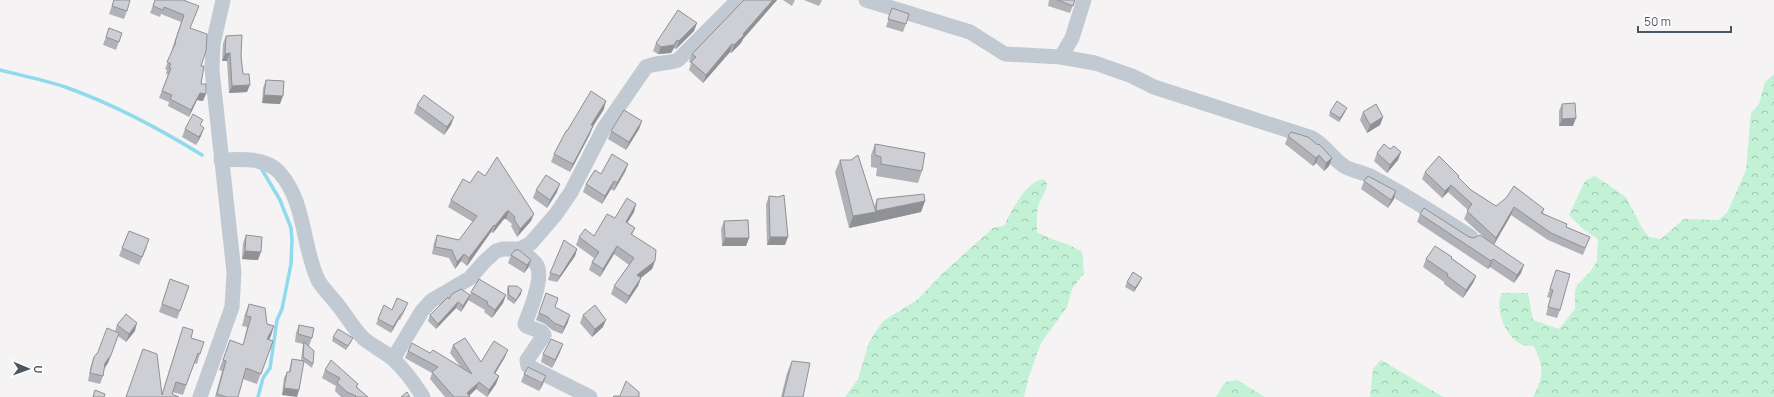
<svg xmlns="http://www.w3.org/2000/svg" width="1774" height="397" font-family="Manrope,sans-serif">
	<defs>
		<pattern id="forest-crowns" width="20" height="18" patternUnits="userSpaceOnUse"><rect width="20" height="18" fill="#c3f1d5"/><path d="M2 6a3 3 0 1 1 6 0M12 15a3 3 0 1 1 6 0" fill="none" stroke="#a0c6b0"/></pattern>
	</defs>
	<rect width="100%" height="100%" fill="#f5f3f3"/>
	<path fill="url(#forest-crowns)" d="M1774 74V397H1533C1544 376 1544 368 1534 346 1529 346 1524 346 1519 343 1505 335 1494 308 1502 293H1528L1533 320 1559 329 1575 309V291L1577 285 1590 272 1597 261 1598 239 1584 230 1569 215 1585 181 1595 176 1626 197 1642 228 1649 237 1661 239 1684 219 1718 220 1727 213 1746 170 1751 113 1759 104 1765 82Z
		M1043 179 1047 183C1047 191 1042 196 1039 204 1036 212 1037 223 1037 232 1052 241 1068 242 1082 252L1084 273 1072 289 1067 307 1041 343 1029 376 1024 397H845L858 379 869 342 883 321 917 300 943 273 993 228 1004 226C1011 211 1026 182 1043 179Z
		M1381 360 1440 395 1444 397H1370L1373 369Z
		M1237 380 1265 397H1216L1225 382Z"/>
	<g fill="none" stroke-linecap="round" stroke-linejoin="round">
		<path stroke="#90daee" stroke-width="3.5" d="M0 70C22 76 46 80 68 88 115 105 160 129 202 155
			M258 397 263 378 270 368 277 320 282 309 291 264 292 240 291 228 280 200 261 168"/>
		<path stroke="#c1cad2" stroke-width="15" d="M866 0 970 32 1005 54 1061 57 1095 63 1132 76 1154 87 1312 138C1327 146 1332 159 1344 166 1352 171 1362 172 1370 176 1405 194 1438 216 1471 237
			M1061 57 1072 38 1084 0
			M221 160C240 159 265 157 279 172 306 202 302 246 318 280 323 289 331 296 337 304 346 315 353 328 363 338 372 346 384 351 393 359 405 370 415 384 423 397
			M520 249C525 254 531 258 536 264 545 276 530 310 525 324L526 326 542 332 544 335 527 360 528 366 590 397
			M393 359 422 311 431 301 470 278 484 262 496 251 503 249H520L531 243 556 214 571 192 604 128 646 67C656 62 667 64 678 60L738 0
			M200 397 232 307 234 272 212 70 213 44 223 0"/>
	</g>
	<path fill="#b0b2b7" d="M114 0 127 11 124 19 109 14Z
		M155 0H184L190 28 201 66V84L203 101 197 100 189 117 168 106 169 102 159 98 168 75 166 74 167 70 165 69 173 49H172L181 22 161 14 160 17 150 13Z
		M744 0H777L743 39 741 43 731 53 730 52 703 83 689 70 691 63 689 62 692 54Z
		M783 0H795L792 6Z
		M804 0H822L819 6Z
		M1049 0H1075L1070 13 1048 6Z
		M892 8 906 24 903 32 886 27Z
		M697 23 694 31 676 49 674 48 671 53 658 54 653 51 656 43Z
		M109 28 122 33 116 50 103 45Z
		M226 36 241 56 243 74 247 92 229 93 227 61H222L223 43Z
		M266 80 280 104 262 103 263 88Z
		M1562 104 1573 126H1559V111Z
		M417 105 451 125 444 135 414 113Z
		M604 109 593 126 590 134 570 172 551 162 554 154 567 131Z
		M1330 112H1345L1339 122 1329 116Z
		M1363 112 1383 117 1380 125 1367 133 1360 120Z
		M642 121 639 129 626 150 608 139 611 131Z
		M201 126V136L196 145 182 137 185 129Z
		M1288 136 1332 158 1329 166 1324 171 1316 163 1313 166 1285 144Z
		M875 144 922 171 918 183 876 176 877 168 871 167V155Z
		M1390 149 1401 152 1398 160 1387 173 1374 161 1377 153Z
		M840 160 874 207 877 199 925 201 921 212 872 223V221V223L849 228 835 172Z
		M628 164 625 172 614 191 611 189 602 204 583 192 586 184 601 174Z
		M1425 172 1459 176 1458 178 1471 190 1496 206 1544 209 1543 213 1567 227 1590 237 1583 255 1548 240 1511 215 1494 245 1521 273 1514 283 1490 267 1488 269 1417 222 1420 214 1469 237 1488 241 1464 219 1468 210 1448 192 1442 198 1422 179Z
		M463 179 531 221 517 237 511 226 512 224 506 219H504L493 233 491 232 467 266 461 261 455 269 449 258 432 254 434 243 437 235 459 240 473 222 448 207 451 200Z
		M1364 181 1394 199 1388 208 1361 189Z
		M536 190 557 192 547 208 533 198Z
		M769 196 785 245H767L766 204Z
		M636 204 634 212 627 223 635 228 632 235 655 261 652 269 641 278 638 286 626 304 611 294 614 286 629 265 614 254 600 277 589 270 592 262 594 258 576 245 579 237 594 236 615 218Z
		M724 221 749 238 746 246H722L721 229Z
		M246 235 258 260 242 259 243 243Z
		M147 247 139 265 119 256 122 248Z
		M577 249 575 256 557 282 548 280 550 273Z
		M511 255 531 260 528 268 524 273 508 263Z
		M1451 258 1476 276 1473 283 1463 298 1444 284V282L1423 267 1426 259Z
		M1556 270 1560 310 1557 318 1546 315 1550 298 1547 297Z
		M170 279 189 286 177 319 159 312Z
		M1127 282H1140L1134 292 1125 287Z
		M508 286 521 294 514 304 507 299V290Z
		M471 292 506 295 503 303 492 318 484 312 485 310 468 300 461 312 456 308 436 329 428 321 430 315 449 299 470 295Z
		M546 293 555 307 568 322 562 334 552 330 545 324 536 320Z
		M249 304 267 324 274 326 269 339 273 341 257 384 243 379 238 397H215L222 371 219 370 230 340 243 345 247 327 242 326 245 314Z
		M406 308 400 320 399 319 391 333 376 324 378 319 392 310Z
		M583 315 603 327 592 337 580 323Z
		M117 325 135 331 126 342 118 336 108 363 104 368 103 376 100 384 88 381 91 365 94 357 98 353 115 331Z
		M299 325 312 338 309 346 313 364 312 368 304 362 282 395 284 378 287 372H289L290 366 292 359 301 360 303 344 295 342 296 333Z
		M183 327 191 338 200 354 197 364 194 363 183 395 172 392V394L126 397 162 394Z
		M333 337 351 342 346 350 332 341Z
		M453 345 481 362 505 357 495 374 499 376 496 384 487 397 476 389 469 396 470 397H445L430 379 432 373 405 358 408 351 430 353 460 366 450 353Z
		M560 352 552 368 541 362 543 354Z
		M792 361 803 397H781L787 373Z
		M325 370 358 384 357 387 368 397H341L335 391 336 386 322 378Z
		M524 374 543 384 539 391 521 382Z"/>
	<path fill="#909195" d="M773 0H777L743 39 741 43 731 53 734 45Z
		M697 23 694 31 676 49 679 41Z
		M677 40 674 48 671 53 658 54 661 47Z
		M732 44 730 52 703 83 706 75Z
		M230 53 227 61H222L225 54Z
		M250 85 247 92 229 93 232 86Z
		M200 93 206 94 203 101 197 100 189 117 191 110Z
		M264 95 283 96 280 104 262 103Z
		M606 101 604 109 589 133 591 125Z
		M1347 108 1345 112 1339 122 1340 118Z
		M454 117 451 125 444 135 447 127Z
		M1383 117 1380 125 1367 133 1370 125Z
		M1576 118 1573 126H1559L1562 119Z
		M642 121 639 129 626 150 629 142Z
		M593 126 590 134 570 172 573 164Z
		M204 128 201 136 196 145 199 137Z
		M1401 152 1398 160 1387 173 1390 165Z
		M1319 155 1316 163 1313 166 1316 158Z
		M1332 158 1329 166 1324 171 1326 163Z
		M628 164 625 172 614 191 617 183Z
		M614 181 611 189 602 204 605 196Z
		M560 184 557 192 547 208 550 200Z
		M1451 185 1448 192 1442 198 1445 191Z
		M1396 191 1394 199 1388 208 1391 200Z
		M925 201 921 212 872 223 876 211Z
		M636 204 634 212 623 230 626 222Z
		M1514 207 1511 215 1493 246 1496 238Z
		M507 211H509L506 219H504L493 233 495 226Z
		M876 212 872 223 849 228 853 216Z
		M534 214 531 221 517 237 520 229Z
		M494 225 491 232 467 266 469 258Z
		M770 237H788L785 245H767Z
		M725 238H749L746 246H722Z
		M617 246 614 254 600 277 603 269Z
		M577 249 575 256 557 282 560 276Z
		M245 251 261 252 258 260 242 259Z
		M464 254 461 261 455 269 457 262Z
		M1493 259 1490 267 1488 269 1491 261Z
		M531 260 528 268 524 273 527 265Z
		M655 261 652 269 634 283 637 275Z
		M1524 265 1521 273 1514 283 1517 275Z
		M1476 276 1473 283 1463 298 1466 290Z
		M641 278 638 286 626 304 629 296Z
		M1142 278 1140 282 1134 292 1135 288Z
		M522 290 521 294 514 304 516 300Z
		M470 295 468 301 461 312 463 306Z
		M506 295 503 303 492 318 495 310Z
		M458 302 456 308 436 329 438 324Z
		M401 314 399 319 391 333 393 327Z
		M570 315 568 322 562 334 564 327Z
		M606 320 603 327 592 337 595 329Z
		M137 323 135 331 126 342 129 334Z
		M274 326 271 336 264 349 267 339Z
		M563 344 560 352 552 368 555 360Z
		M508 350 505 357 491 380 494 373Z
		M111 355 108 363 103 371 105 363Z
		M499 376 496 384 487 397 489 390Z
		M546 376 543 384 539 391 542 383Z
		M479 382 476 389 468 397 467 393Z
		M284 388 299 390 297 397 282 395Z"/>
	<path fill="#cdcfd5" stroke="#909195" d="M114 0H130L127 11 112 6Z
		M155 0H183L199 6 190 28 207 34 206 51 201 66H204L201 84H206V94L200 93 191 110 170 99 172 95 162 91 171 68 169 67 171 64 167 62 176 42H175L184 15 164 7 163 10 153 6Z
		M744 0H773L743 34 744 35 734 45 732 44 706 75 691 62 696 57 692 54Z
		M1057 0H1075L1073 6Z
		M892 8 909 14 906 24 888 19Z
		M678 10 697 23 679 41 677 40 674 45 661 47 656 43Z
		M109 28 122 33 119 42 106 37Z
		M242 35 241 56 243 74H249L250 85 232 86 230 53 225 54 226 36Z
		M266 80 284 81 283 96 264 95Z
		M591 91 606 101 591 125 593 126 573 164 554 154 566 131H567Z
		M424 95 454 117 447 127 417 105Z
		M1337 101 1347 108 1340 118 1330 112Z
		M1575 103 1576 118 1562 119V104Z
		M1376 104 1383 117 1370 125 1363 112Z
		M624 110 642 121 629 142 611 131Z
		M193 114 203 120 200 125 204 128 199 137 185 129Z
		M1291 132 1308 137 1318 145 1319 144 1332 158 1326 163 1319 155 1316 158 1288 136Z
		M875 144 925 153 922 171 881 164V157L875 155Z
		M1384 144 1390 149 1394 146 1401 152 1390 165 1377 153Z
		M612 154 628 164 617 183 614 181 605 196 586 184 595 170 601 174Z
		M858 155 876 212 853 216 840 160H851Z
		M1439 156 1459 176 1458 177 1471 190 1496 206 1506 198 1514 186 1544 209 1541 213 1567 224 1566 227 1590 237 1585 248 1551 233 1514 207 1496 238 1467 211 1472 204 1451 185 1445 191 1425 172Z
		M497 157 534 214 520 229 514 219 515 217 509 211H507L495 226 494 225 469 258 464 254 457 262 452 250 435 247 437 235 459 240 477 216 451 200 463 179 470 183 478 171 485 176Z
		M546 175 560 184 550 200 536 190Z
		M1368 176 1396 191 1391 200 1364 181Z
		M924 194 925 201 876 211 877 199Z
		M784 195 788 237H770L769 196 778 197Z
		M627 198 636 204 626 222 635 228 631 234 656 250 655 261 637 275 641 278 629 296 614 286 634 258 617 246 603 269 592 262 599 252 579 237 585 229 594 236 607 214 615 218Z
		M1424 208 1469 237 1474 238 1480 235 1524 265 1517 275 1493 259 1491 261 1420 214Z
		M748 220 749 238H725L724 221Z
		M129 231 149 239 142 257 122 248Z
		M246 235 262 237 261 252 245 251Z
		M564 240 577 249 560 276 550 273Z
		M1435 246 1452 257 1451 258 1476 276 1466 290 1447 276 1448 274 1426 259Z
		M515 250H519L531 260 527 265 511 255Z
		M1556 270 1570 274 1560 310 1548 307 1553 290 1550 289Z
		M1133 272 1142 278 1135 288 1127 282Z
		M170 279 189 286 180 311 162 304Z
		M479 279 506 295 495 310 487 304 488 302 471 292Z
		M508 286H517L522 290 516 300 509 295Z
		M461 289 470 295 463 306 458 302 438 324 430 315 448 297 449 299 452 294Z
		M546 293 558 298 555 307 570 315 564 327 554 323 548 317 539 313Z
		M397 298 408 303 402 314H401L393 327 378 319 384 305 392 310Z
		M249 304 265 308 267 324 274 326 267 339 273 341 261 374 246 368 238 397H227L217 394 226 361 223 360 230 340 243 345 251 317 246 316Z
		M595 305 606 320 595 329 583 315Z
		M126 314 137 323 129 334 117 325Z
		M299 325 314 328 312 338 298 334Z
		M183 327 193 330 191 338 204 342 200 354 198 353 186 385 176 382 172 394 179 397H126L143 349 157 354 162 395Z
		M107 328 119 333 111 355 105 363 103 376 90 373 94 357 98 352Z
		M338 329 353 338 348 346 333 337Z
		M465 338 481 362 494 341 508 350 494 373 499 376 489 390 479 382 467 393 470 397H454L432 372 438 367 408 351 412 343 430 353 433 350 472 374 453 345Z
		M551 339 563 344 555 360 543 354Z
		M304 342 314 351 313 364 303 357Z
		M292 359 304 361 299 390 284 388 287 372H290Z
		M331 360 358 384 356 387 368 397H355L356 396 347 392 337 383 340 378 325 370Z
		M792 361 810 363 803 397H783Z
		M528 367 546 376 542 383 524 374Z
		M626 381 639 392V397H613L614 396H620Z
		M95 390 105 394 104 397H93Z
		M407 392 410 397H401Z"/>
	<g transform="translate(28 369) rotate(92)" stroke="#ffffff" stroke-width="3" paint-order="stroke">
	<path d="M0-3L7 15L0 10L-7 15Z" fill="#4a5661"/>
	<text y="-6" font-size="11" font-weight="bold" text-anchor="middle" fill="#4a5661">U</text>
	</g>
	<path d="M1638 26v6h93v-6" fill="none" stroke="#4a5661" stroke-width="2"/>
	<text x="1644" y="26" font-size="12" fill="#4a5661" stroke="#ffffff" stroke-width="3" paint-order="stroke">50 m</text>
</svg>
